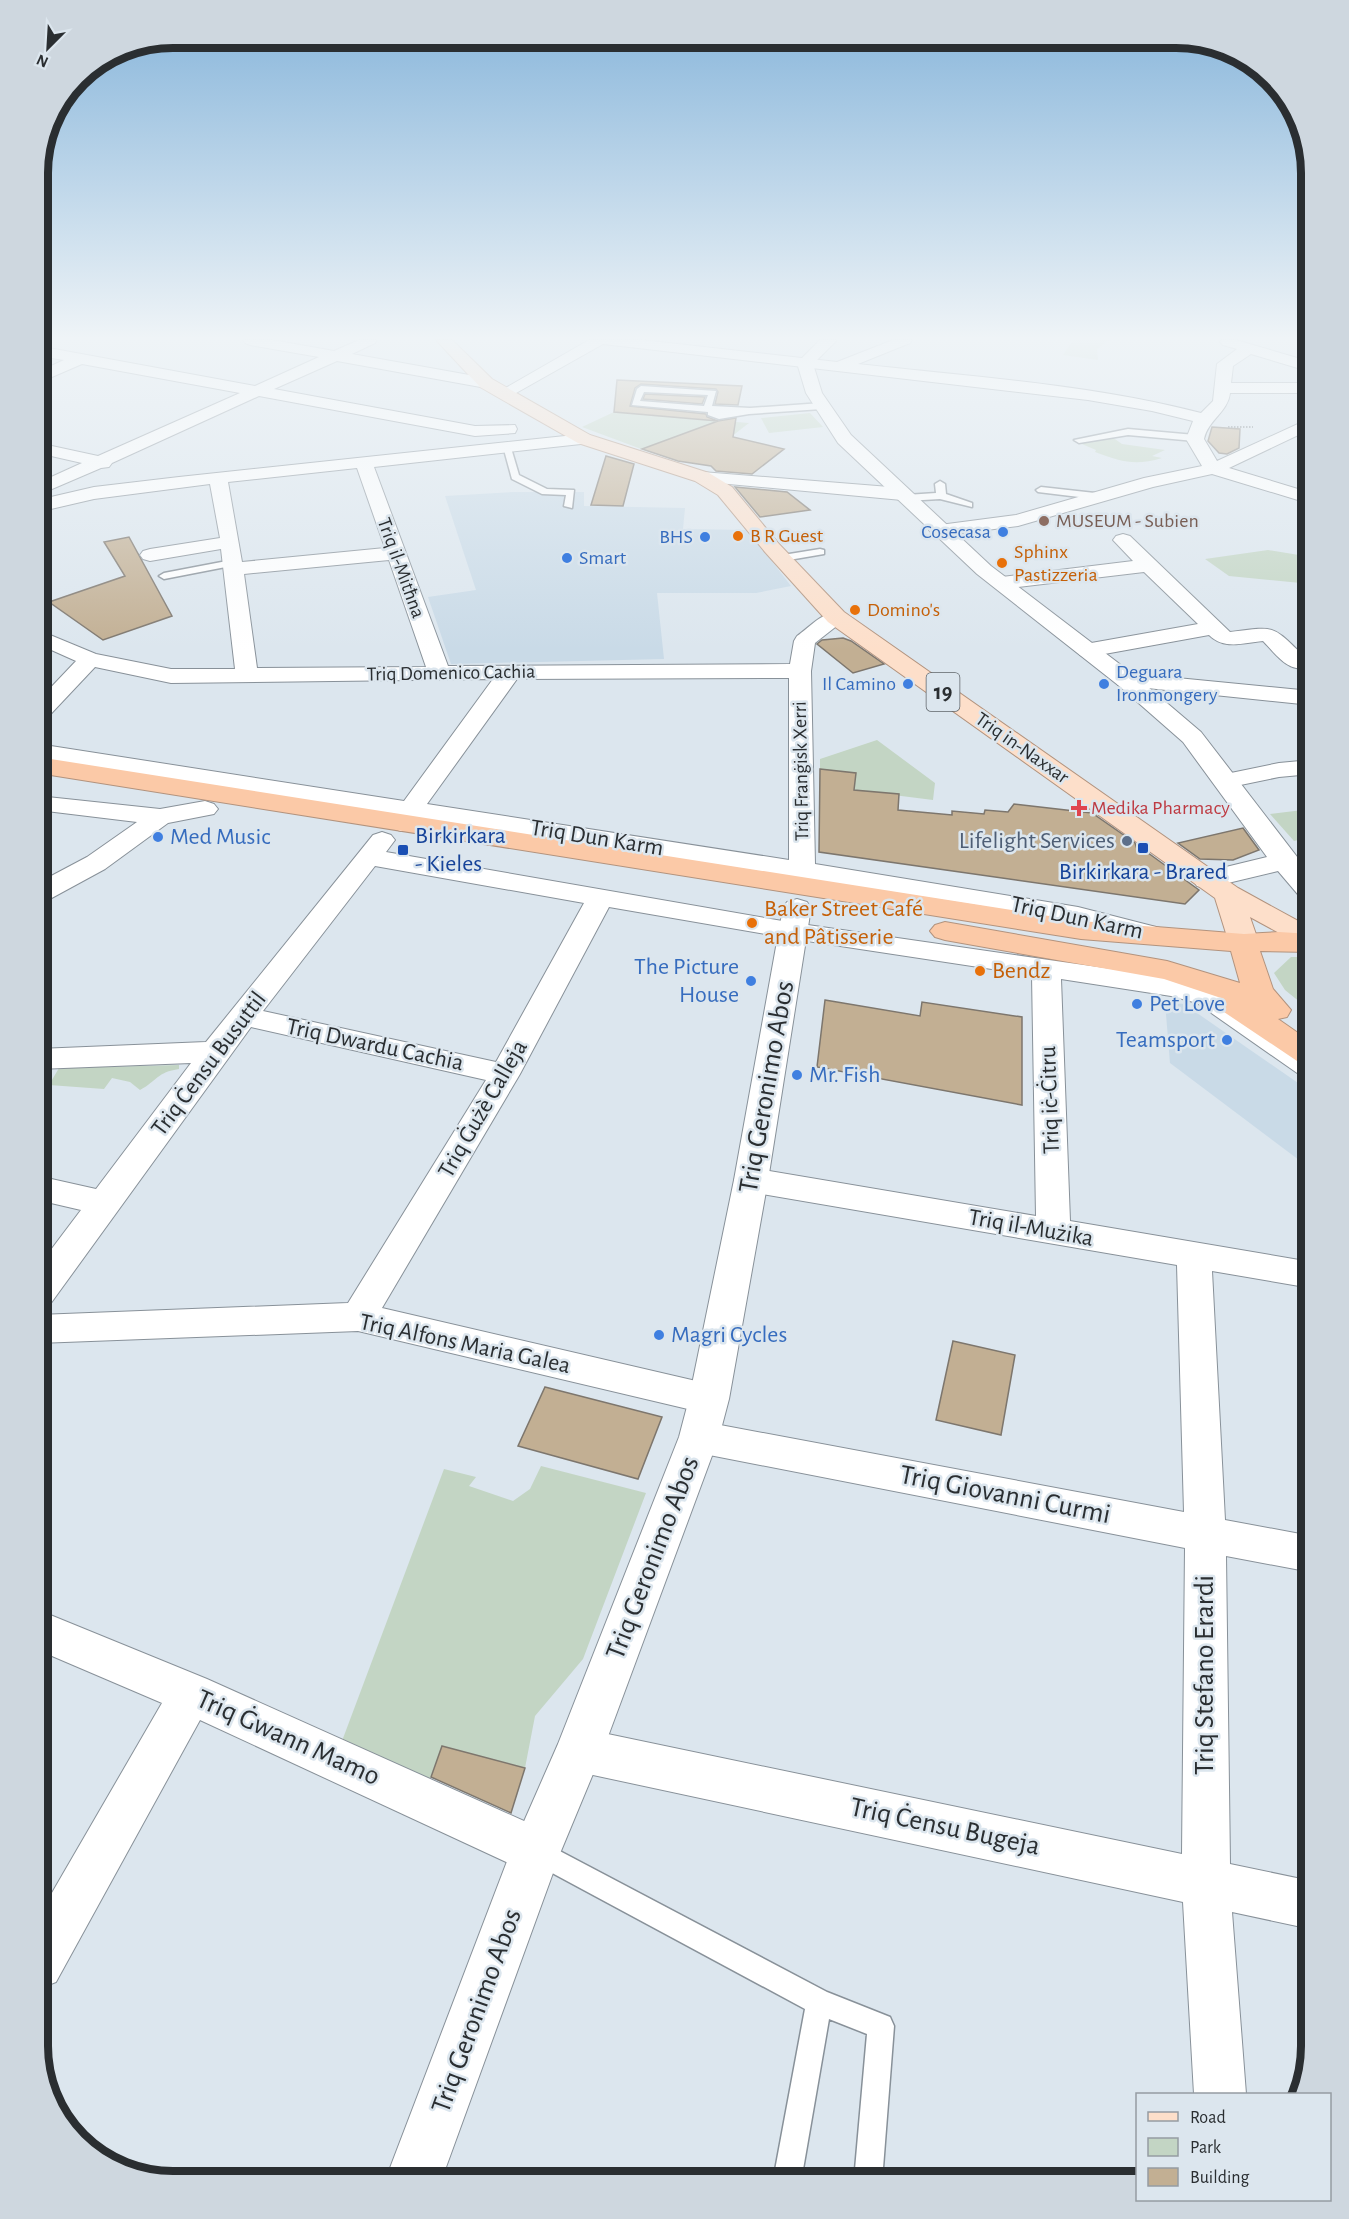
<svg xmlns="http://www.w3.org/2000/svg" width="1349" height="2219" font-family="'Alegreya Sans',sans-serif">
	<rect width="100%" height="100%" fill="#dce6ee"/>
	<path fill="#c9dae7" d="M513 492H584V506L685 508 683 529 748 530 791 586 756 593H657L664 659 451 664 428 597 476 590 445 496Z
		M1165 1002 1184 1004 1311 1092V1169L1170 1063Z"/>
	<path fill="#c3d5c4" d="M1073 340H1109L1097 349 1098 360 1063 355Z
		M614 412 749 423 696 464 652 453 582 427Z
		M810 413 823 427 769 433 761 418Z
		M1112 437 1122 444 1165 450 1152 456 1162 458C1135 466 1122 462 1095 452L1096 450 1077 442Z
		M1268 550 1311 557V584L1229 576 1205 559Z
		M877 740 935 783 933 800 854 790 856 773 820 769V759Z
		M1311 809V837L1294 841 1270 814Z
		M1291 957H1311V1011L1285 990 1274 973Z
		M179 1065V1069C157 1072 157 1081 140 1090L130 1082 112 1078 104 1089 49 1085 59 1068Z
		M541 1466 646 1493 583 1659 535 1716 525 1768 442 1747 427 1786 339 1749 444 1469 476 1477 469 1486 513 1501 530 1489Z"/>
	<path fill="#c2af93" stroke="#7d766d" stroke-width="1.5" d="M617 380 742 386 738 405 715 404 718 392 716 389 641 384 635 388 630 406 706 414 707 417 718 421 736 418 733 437 784 449 752 474 716 471 711 466 678 461 642 449 718 421 614 412Z
		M645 394 705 397 702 404 643 399Z
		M1212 427 1240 429 1239 448 1227 454 1219 453 1208 441Z
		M606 456 634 464 623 506 591 505Z
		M735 487 787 492 810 510 760 517Z
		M129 537 172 616 103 640 49 602 125 576 104 542Z
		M843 638 851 641 884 664 853 673 817 644 822 640Z
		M820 769 856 773 854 790 899 794 898 810 952 815V811L984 814 985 810 1008 812 1014 804 1092 813 1135 843 1138 852 1144 850 1199 890 1185 904 819 852Z
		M1243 828 1259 850 1233 860 1200 859 1178 843Z
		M825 1000 920 1016 922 1002 1022 1017V1105L817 1067Z
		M953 1341 1015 1355 1001 1435 936 1420Z
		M545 1387 662 1417 638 1479 518 1446Z
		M442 1746 525 1768 511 1813 431 1777Z"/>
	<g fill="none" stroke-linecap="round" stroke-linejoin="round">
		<defs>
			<path id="lane" d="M641 386 716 391 712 406 750 408 822 403 826 406 822 409 749 414 719 419 708 415V412L632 405 637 389ZM644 392 708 395 704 406 640 401Z
				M1293 427H1299L1311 434V440L1293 431Z
				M1128 429 1195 435 1199 438 1195 441 1128 435 1079 443 1074 440Z
				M503 446 511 448 519 475 547 489 574 490 572 508 564 506 566 495 542 494 512 479Z
				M940 481 945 484 946 494 972 503V507L940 499 906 501 901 498 906 495 936 493 935 484Z
				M1041 487 1104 494 1109 497 1104 500 1038 492 1036 490Z
				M820 549 824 550V554L783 561 778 558 783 555Z
				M232 560 236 561V565L164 579 159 576 164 573Z
				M537 1839 827 1992 890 2017 894 2026 882 2181H854L867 2034 829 2019 801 2181H773L805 2009 528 1860 525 1851 528 1842Z"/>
			<path id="street" d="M243 340H272L334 351 359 340H377L375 343 352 354 486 378 494 383 486 388 337 361 274 389 475 426 515 425 517 429 515 433 475 436 259 396 112 463 109 467 101 468 38 495V483L82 463 38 453V443L98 456 240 393 82 364 38 383V372L64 360 38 356V346L255 386 319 357 250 345 245 343Z
				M589 340H642L837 362 893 340H912L910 343 858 364C973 377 1089 384 1201 413L1213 401 1217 364 1237 349 1223 345 1220 342 1222 340H1236L1311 362V372L1251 354 1233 366 1231 383H1311V393H1230C1228 412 1208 420 1204 439L1217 461 1311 418V429L1229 468 1311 493V504L1212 474 1153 487 1018 526 939 536 932 534 929 530 932 526 1016 515 1144 478 1202 466 1186 439 1193 421 1152 411 1088 400 603 344 509 397 503 399 495 394Z
				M584 434 590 435 593 439 590 443 374 467 448 666 790 664 794 641 797 636C811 626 826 608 843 613L846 617 843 621 815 643 811 671 815 864 1078 907 1160 928 1164 934 1160 940 1150 942 1076 923 982 906 418 818 410 828 401 831 392 828 388 823 395 814 38 758V744L404 801 493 679 171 683 95 667 46 719 38 721V701L76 661 38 644V630L96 654 171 669H235L221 549 150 561 143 559 140 555 143 551 150 549 220 538 210 484 94 499 38 512V500L94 487 179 477ZM357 468 385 548 242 562 228 482ZM389 560 426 667 257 668 244 574ZM789 678V860L427 804 517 679Z
				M702 472 902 488 908 490 911 494 908 498 902 500 696 481 693 477 696 473Z
				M1123 534 1130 536 1230 632C1278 626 1271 625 1306 658L1309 663 1306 668C1287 672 1275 653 1263 641 1243 643 1224 650 1209 635L1088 657 1080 655 1077 650 1080 645 1198 624 1144 572 1002 589 995 587 992 583 995 579 1002 577 1133 561 1113 540 1116 536Z
				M1126 673 1311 691V705L1118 685 1115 680 1118 675Z
				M1311 760V774L1279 777 1226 788 1217 786 1214 781 1217 776 1226 774 1279 763Z
				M38 796 160 809 205 801 214 804 218 809 214 814 168 823 105 869 48 900 38 902V883L87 857 137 822 38 810Z
				M382 832 391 835 395 840 386 852 794 923 1174 978 1217 991 1311 1054V1078L1300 1075 1197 1003 1171 996 1061 979 1070 1221 1311 1262V1288L1212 1271 1225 1520 1311 1536V1572L1226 1556 1230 1864 1311 1881V1929L1232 1912 1246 2094H1194L1183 1902 579 1772 563 1766 556 1750 563 1734 579 1728 1182 1854 1185 1548 699 1453 685 1448 680 1437 685 1426 699 1421 1184 1512 1177 1265 751 1192 739 1188 734 1180 739 1172 751 1168 1036 1216 1032 975 794 939 609 907 520 1074 382 1308 709 1384 722 1388 728 1399 722 1410 709 1414 358 1331 38 1343V1315L348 1303 486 1080 251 1027 51 1303 38 1307V1267L81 1210 38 1200V1176L96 1189 191 1063 38 1069V1049L206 1042 373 835ZM375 866 584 903 496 1062 263 1011Z
				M38 1610 207 1679 553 1834 560 1851 553 1868 536 1875 519 1868 200 1720 56 1982 38 1989V1917L162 1703 38 1650Z"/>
			<path id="secondary" d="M820 340H837L813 364 822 393 851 435 991 566 1134 675 1201 732 1311 875V900L1301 898 1278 871 1207 888 1197 886 1193 880 1197 874 1267 857 1183 742 1118 685 977 574 838 443 806 393 797 363Z
				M797 899 807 902 811 908 768 1180 729 1399 719 1437 603 1750 561 1851 441 2181H385L511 1851 558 1744 679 1437 689 1399 734 1180 783 908 787 902Z"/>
			<path id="primary" d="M436 340H452L492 379 590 435 709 473 732 487 779 544 844 612 1238 888 1311 928V948L1301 945 1250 917 1259 943 1254 949 1244 952 1234 949 1229 943 1215 898 828 622 765 552 718 495 695 481 578 443 480 387Z"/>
			<path id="highway" d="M38 757 1081 921 1244 934 1279 932 1311 934V952L1260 951 1273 989 1291 1010 1287 1017 1278 1019 1311 1042V1066L1300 1063 1224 1012 1220 1005 1224 999 1164 979 945 940 935 937 930 931 935 925 945 922 1167 961 1240 983 1231 951 1081 939 38 773Z"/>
		</defs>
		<use href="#lane" stroke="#889199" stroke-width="3"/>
		<use href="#street" stroke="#889199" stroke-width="2"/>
		<use href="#secondary" stroke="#889199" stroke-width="2"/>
		<use href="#primary" stroke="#b2937e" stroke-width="2"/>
		<use href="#highway" stroke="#b2937e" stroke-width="2"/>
		<path stroke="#7c8389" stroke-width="2" stroke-dasharray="1.5 1.5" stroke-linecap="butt" d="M1228 427H1253"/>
		<use href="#lane" fill="#fff" fill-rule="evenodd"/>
		<use href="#street" fill="#fff" fill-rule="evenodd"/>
		<use href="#secondary" fill="#fff" fill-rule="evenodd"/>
		<use href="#primary" fill="#fddfca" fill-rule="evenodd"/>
		<use href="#highway" fill="#fbc9a7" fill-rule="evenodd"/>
	</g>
	<linearGradient id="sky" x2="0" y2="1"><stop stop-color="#85b4da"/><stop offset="0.52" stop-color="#eff4f7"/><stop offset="1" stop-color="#eff4f7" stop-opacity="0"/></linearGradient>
	<rect width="1349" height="650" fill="url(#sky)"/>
	<circle fill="#8d6e63" stroke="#dce6ee" stroke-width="2" cx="1044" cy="521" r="6"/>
	<g fill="#3f7fe0" stroke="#dce6ee" stroke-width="2">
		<circle cx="1003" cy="532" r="6"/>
		<circle cx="705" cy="537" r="6"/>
		<circle cx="567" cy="558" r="6"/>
		<circle cx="908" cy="684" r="6"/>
		<circle cx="1104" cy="684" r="6"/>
		<circle cx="158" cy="837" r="6"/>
		<circle cx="751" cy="981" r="6"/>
		<circle cx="1137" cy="1004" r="6"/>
		<circle cx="1227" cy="1040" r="6"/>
		<circle cx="797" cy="1075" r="6"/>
		<circle cx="659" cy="1335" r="6"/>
	</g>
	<g fill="#e8710a" stroke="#dce6ee" stroke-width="2">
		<circle cx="738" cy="536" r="6"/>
		<circle cx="1002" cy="563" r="6"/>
		<circle cx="855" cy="610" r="6"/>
		<circle cx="752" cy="923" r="6"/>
		<circle cx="980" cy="971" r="6"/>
	</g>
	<path fill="#e0444e" stroke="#dce6ee" stroke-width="2" d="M1076 799h6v6h6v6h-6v6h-6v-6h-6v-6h6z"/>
	<circle fill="#5c6f8a" stroke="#dce6ee" stroke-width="2" cx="1127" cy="841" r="6"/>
	<g fill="#1a4fb4" stroke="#dce6ee" stroke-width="2">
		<rect x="1137" y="842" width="12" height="12" rx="3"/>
		<rect x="397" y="844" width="12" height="12" rx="3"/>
	</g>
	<g text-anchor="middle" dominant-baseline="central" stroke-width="5" stroke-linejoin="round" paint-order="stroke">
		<g font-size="20" fill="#785e54" stroke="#dce6ee" text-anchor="start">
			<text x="1056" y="521">MUSEUM - Subien</text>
		</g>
		<g font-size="20" fill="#366cbe" stroke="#dce6ee" text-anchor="end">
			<text x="991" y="532">Cosecasa</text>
			<text x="693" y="537">BHS</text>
			<text x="579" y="558" text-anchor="start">Smart</text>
			<text x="1116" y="672" text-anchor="start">Deguara<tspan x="1116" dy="23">Ironmongery</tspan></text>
			<text x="896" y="684">Il Camino</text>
		</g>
		<g font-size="20" fill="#c56008" stroke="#dce6ee" text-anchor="start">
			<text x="750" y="536">B R Guest</text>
			<text x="1014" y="552">Sphinx<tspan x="1014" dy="23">Pastizzeria</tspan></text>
			<text x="867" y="610">Domino's</text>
		</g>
		<g font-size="20" fill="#2a2e31" stroke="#dce6ee">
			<text transform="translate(401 568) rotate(70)">Triq il-Mitħna</text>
			<text transform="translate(451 673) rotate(-1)">Triq Domenico Cachia</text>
			<text transform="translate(1022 748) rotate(35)">Triq in-Naxxar</text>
			<text transform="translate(801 771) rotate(-91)">Triq Franġisk Xerri</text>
		</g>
		<g font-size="20" fill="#be3a42" stroke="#dce6ee" text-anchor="start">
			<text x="1091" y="808">Medika Pharmacy</text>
		</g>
		<rect fill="#dce6ee" stroke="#5f656a" stroke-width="1.5" x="926.5" y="673" width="33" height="38" rx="4.5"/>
		<g font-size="22" font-weight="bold" fill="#2a2e31">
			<text x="943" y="692">19</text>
		</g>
		<g font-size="24" fill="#164399" stroke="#dce6ee" text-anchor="start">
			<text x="415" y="836">Birkirkara<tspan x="415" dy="28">- Kieles</tspan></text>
			<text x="1143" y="872" text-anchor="middle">Birkirkara - Brared</text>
		</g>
		<g font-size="24" fill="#366cbe" stroke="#dce6ee" text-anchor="start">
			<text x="170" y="837">Med Music</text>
			<text x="739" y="967" text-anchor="end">The Picture<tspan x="739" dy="28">House</tspan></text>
			<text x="1149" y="1004">Pet Love</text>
			<text x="1215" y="1040" text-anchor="end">Teamsport</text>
			<text x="809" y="1075">Mr. Fish</text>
			<text x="671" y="1335">Magri Cycles</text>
		</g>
		<g font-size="24" fill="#2a2e31" stroke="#dce6ee">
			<text transform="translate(597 838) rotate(9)">Triq Dun Karm</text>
			<text transform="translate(1077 918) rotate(12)">Triq Dun Karm</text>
			<text transform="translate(375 1045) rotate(12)">Triq Dwardu Cachia</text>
			<text transform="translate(209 1064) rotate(-53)">Triq Ċensu Busuttil</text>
			<text transform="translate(1050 1100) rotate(-92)">Triq iċ-Ċitru</text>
			<text transform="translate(483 1109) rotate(-60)">Triq Ġużè Calleja</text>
			<text transform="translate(1031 1228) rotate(10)">Triq il-Mużika</text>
			<text transform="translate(465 1344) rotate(12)">Triq Alfons Maria Galea</text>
		</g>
		<g font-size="24" fill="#4e5e75" stroke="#dce6ee" text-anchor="end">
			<text x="1115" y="841">Lifelight Services</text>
		</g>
		<g font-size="24" fill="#c56008" stroke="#dce6ee" text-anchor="start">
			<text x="764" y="909">Baker Street Café<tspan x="764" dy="28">and Pâtisserie</tspan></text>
			<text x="992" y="971">Bendz</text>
		</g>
		<g font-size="28" fill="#2a2e31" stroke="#dce6ee">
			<text transform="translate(767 1087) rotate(-80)">Triq Geronimo Abos</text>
			<text transform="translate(1005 1495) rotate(11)">Triq Giovanni Curmi</text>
			<text transform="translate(653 1558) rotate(-69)">Triq Geronimo Abos</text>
			<text transform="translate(1205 1675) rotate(-90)">Triq Stefano Erardi</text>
			<text transform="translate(288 1738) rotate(24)">Triq Ġwann Mamo</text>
			<text transform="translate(945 1827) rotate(12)">Triq Ċensu Bugeja</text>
			<text transform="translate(477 2011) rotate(-70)">Triq Geronimo Abos</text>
		</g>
	</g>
	<path d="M0 0H1349V2219H0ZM173 48H1176A125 125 0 0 1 1301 173V2046A125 125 0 0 1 1176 2171H173A125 125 0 0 1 48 2046V173A125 125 0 0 1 173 48Z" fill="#ced7df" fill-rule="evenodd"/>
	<path fill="none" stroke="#2a2e31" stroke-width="8" d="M173 48H1176A125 125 0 0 1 1301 173V2046A125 125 0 0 1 1176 2171H173A125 125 0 0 1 48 2046V173A125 125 0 0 1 173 48Z"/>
	<rect x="1136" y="2093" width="195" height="108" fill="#dce6ee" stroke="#959ca2" stroke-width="1.5"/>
	<rect x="1148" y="2112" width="30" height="9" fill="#fddfca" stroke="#959ca2" stroke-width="1.5"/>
	<text x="1190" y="2123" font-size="18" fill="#2a2e31">Road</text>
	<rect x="1148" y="2138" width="30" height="18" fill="#c3d5c4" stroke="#959ca2" stroke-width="1.5"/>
	<text x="1190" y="2153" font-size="18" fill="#2a2e31">Park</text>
	<rect x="1148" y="2168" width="30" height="18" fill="#c2af93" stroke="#959ca2" stroke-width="1.5"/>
	<text x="1190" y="2183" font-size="18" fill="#2a2e31">Building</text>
	<g transform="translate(48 48) rotate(204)" stroke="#dce6ee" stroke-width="4.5" paint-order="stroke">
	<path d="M0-4.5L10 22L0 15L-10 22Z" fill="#2a2e31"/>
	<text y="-9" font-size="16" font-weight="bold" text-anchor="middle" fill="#2a2e31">N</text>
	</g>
</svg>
